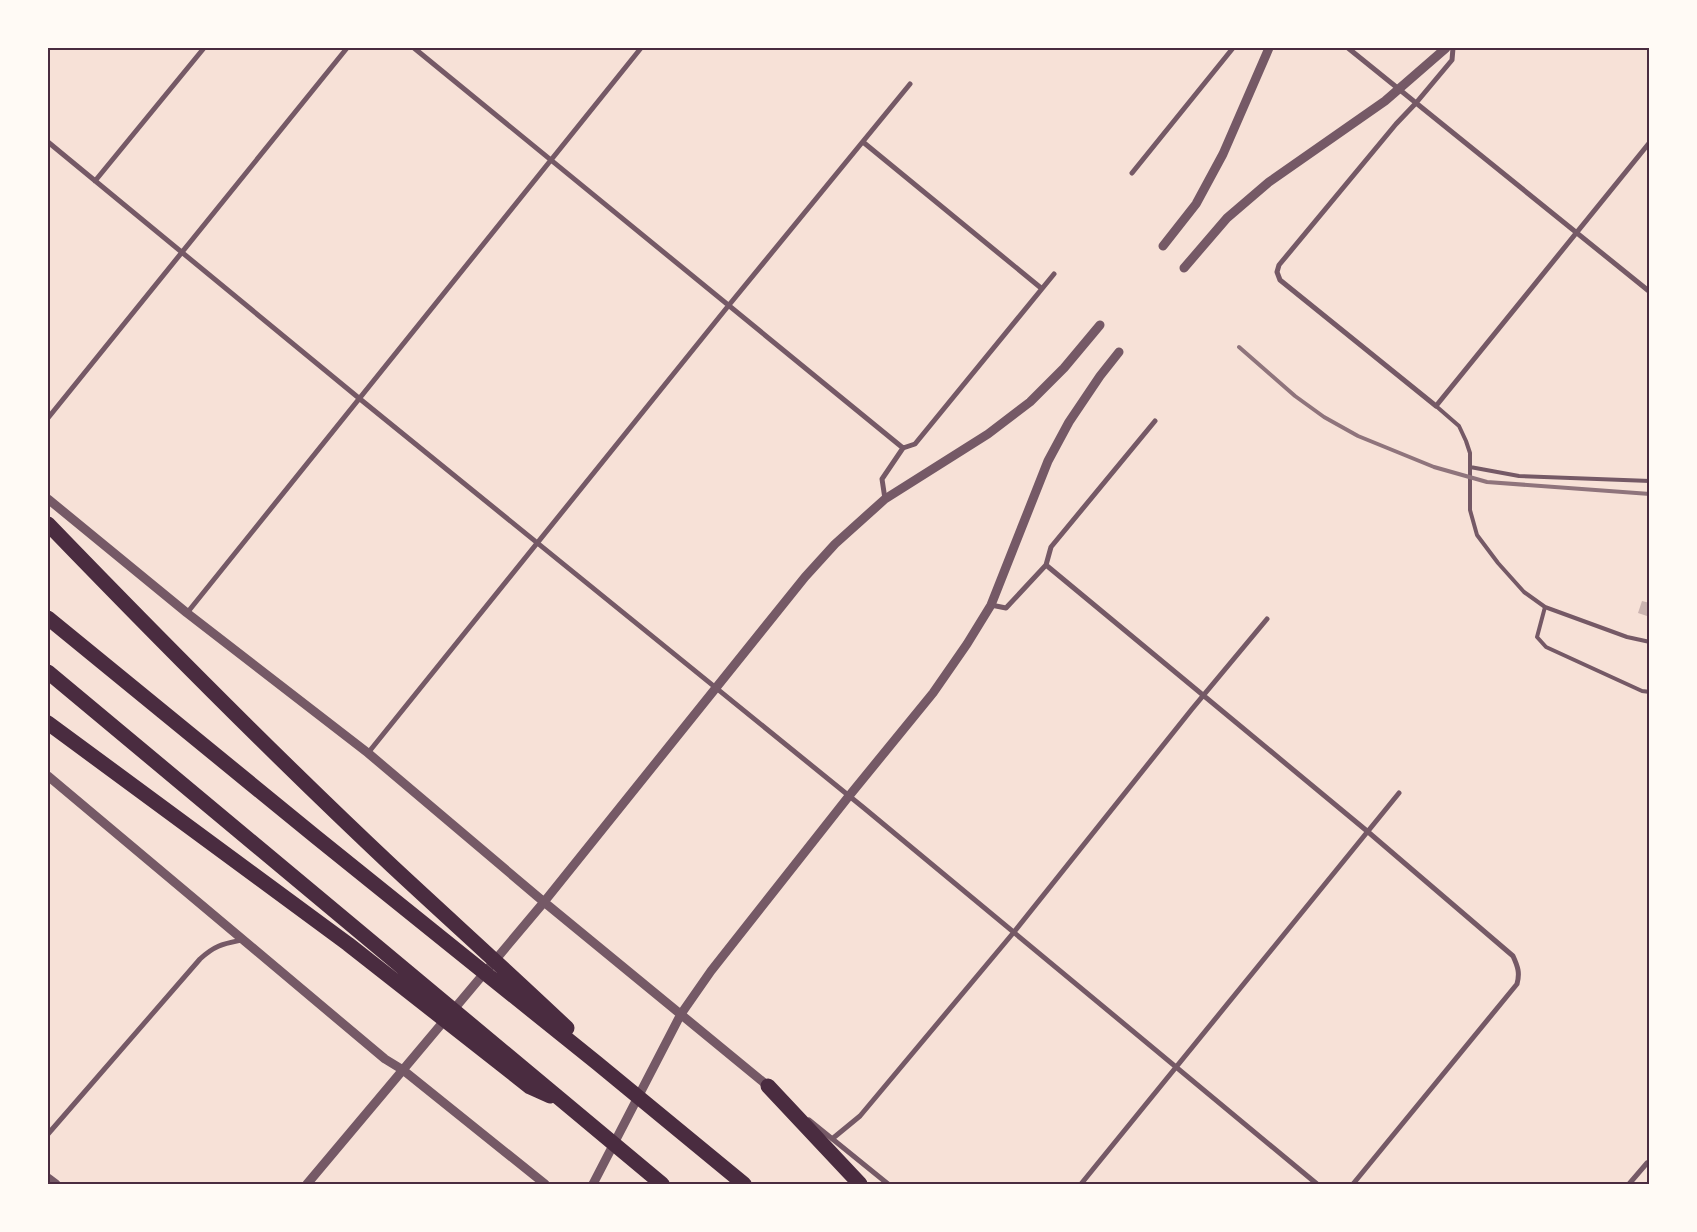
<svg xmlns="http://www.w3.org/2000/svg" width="1697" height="1232" font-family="Signika,sans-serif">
	<rect width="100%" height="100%" fill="#f7e1d7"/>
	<path fill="#ccb4b1" d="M1642 601 1650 603V617L1638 613Z"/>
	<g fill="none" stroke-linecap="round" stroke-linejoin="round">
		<path stroke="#755966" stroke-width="4" d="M1436 406 1459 426 1466 441 1470 453V510L1477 535 1498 563 1524 592 1545 607 1627 637 1650 642
			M1470 467 1519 476 1650 481
			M1545 607 1537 637 1546 647 1642 691 1650 692"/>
		<path stroke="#755966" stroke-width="5" d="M414 48 903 448 882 479 885 499
			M1348 48 1650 292
			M1453 48 1452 60 1416 103 1396 124 1279 265 1277 272 1280 280 1436 406 1650 142
			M48 142 360 399 864 808 1317 1184
			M863 142 1041 288
			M1132 173 1233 48
			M95 181 204 48
			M48 418 347 48
			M903 448 915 444 1054 274
			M1046 565 1051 547 1155 421
			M991 605 1006 608 1046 565 1367 831 1513 956C1518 967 1520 973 1517 984L1353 1184
			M187 613 641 48
			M368 753 729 305 910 84
			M809 1120 888 1184
			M48 1134 200 959C215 945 223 944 242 940
			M832 1139 860 1116 1014 932 1192 709 1267 619
			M1081 1184 1399 793
			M1629 1184 1647 1163"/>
		<path stroke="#755966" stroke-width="9" d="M1163 246 1196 204 1223 154 1269 48
			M1184 268 1227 218 1269 182 1385 101 1446 48
			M48 499 187 613 368 753 544 902 768 1086
			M48 776 385 1059 403 1070 545 1184
			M48 1178 56 1184
			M307 1184 544 902 805 577 835 544 885 499 988 434 1030 402 1064 368 1100 325
			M593 1184 681 1014 711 971 849 796 933 693 967 644 991 605 1048 461 1069 422 1100 376 1119 352"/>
		<path stroke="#4a2c40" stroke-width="15" d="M48 524C160 640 274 755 392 866 450 920 509 973 567 1028
			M48 618 316 837 597 1063 744 1184
			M48 672 662 1184
			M48 723 348 944 530 1087 550 1096
			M768 1086 860 1184"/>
		<path stroke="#8f747c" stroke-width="4" d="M1239 347 1295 396 1324 417 1358 436 1434 467 1487 482 1650 494"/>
	</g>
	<rect width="1697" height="1232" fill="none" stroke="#fffaf5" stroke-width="98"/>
	<rect x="49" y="49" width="1599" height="1134" fill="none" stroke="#4a2c40" stroke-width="2"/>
</svg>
